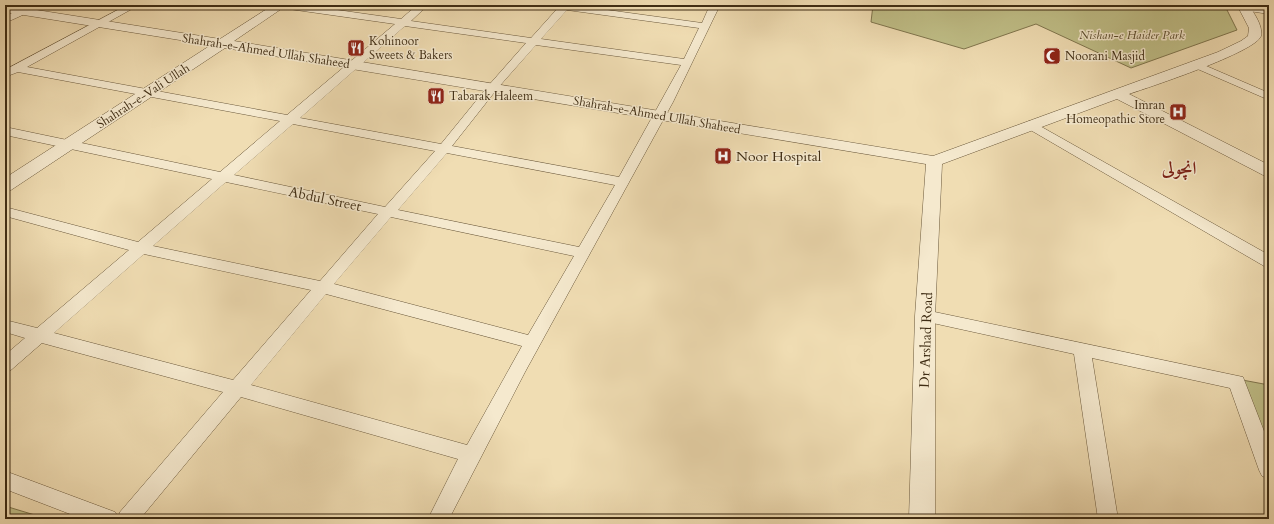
<svg xmlns="http://www.w3.org/2000/svg" width="1274" height="524" font-family="Cardo,Amiri,serif">
	<rect width="100%" height="100%" fill="#f0ddb3"/>
	<filter id="stains"><feTurbulence type="fractalNoise" baseFrequency=".005" numOctaves="4"/><feColorMatrix values="0 0 0 0 .2 0 0 0 0 .09 0 0 0 0 .02 0 0 0 .5 -.17"/></filter>
	<radialGradient id="worn" r=".72"><stop offset=".6" stop-color="#630" stop-opacity="0"/><stop offset="1" stop-color="#630" stop-opacity=".3"/></radialGradient>
	<path fill="#c0bf88" stroke="#80764e" d="M873 5H1199L1226 8 1237 30 1131 68 1036 24 964 49 871 22Z
		M1237 379 1269 385V467Z
		M5 506 48 519H5Z"/>
	<g fill="none" stroke-linecap="round" stroke-linejoin="round">
		<defs>
			<path id="minor" d="M127 5H139L27 67 287 115 395 24 282 8 277 5H302L401 19 417 5H428L411 21 531 38 557 9 547 7 545 5H571L702 23 710 5H720L673 102 525 372 449 519H428L458 459 241 397 140 519H83L5 489V471L115 512 118 517 120 512 223 392 42 343 11 370 5 372V355L25 338 5 332V320L37 328 129 250 5 216V207L138 242 212 179 5 135V127L220 172 280 121 18 72 5 77V70ZM567 10 699 28 684 59 541 39ZM405 26 526 43 489 85 441 144 300 118ZM536 45 681 65 619 177 452 146 497 89ZM293 124 435 151 385 207 234 175ZM447 153 615 185 579 247 398 210ZM226 182 378 214 320 281 153 246ZM391 217 574 256 528 335 334 284ZM144 254 311 290 233 380 54 333ZM326 294 522 346 467 445 251 385Z
				M1224 5H1247L1269 8V14L1229 8Z
				M24 8 27 9 29 11 27 13 5 23V16Z
				M1197 62 1269 93V100L1193 67 1192 65 1193 63Z
				M1031 121 1269 255V267L1264 266 1027 128 1025 125 1027 122Z
				M925 310 1243 377 1269 444V479L1262 476 1259 470 1230 388 1092 358 1118 519H1098L1074 354 919 320 917 316 919 312Z"/>
			<path id="tertiary" d="M5 5 220 39 273 5H287L234 41 933 156 1218 52 1241 41 1248 36 1249 28 1237 5H1249C1254 14 1263 25 1261 36 1256 52 1150 87 1129 94L1269 165V176L1263 175 1117 99 942 164 935 316V519H909L915 316 926 164 225 48 11 190 5 191V178L211 45 5 12Z"/>
		</defs>
		<use href="#minor" stroke="#6b593c" stroke-width="1"/>
		<use href="#tertiary" stroke="#6b593c" stroke-width="1"/>
		<use href="#minor" fill="#f5e9ce" fill-rule="evenodd"/>
		<use href="#tertiary" fill="#f5e9ce" fill-rule="evenodd"/>
	</g>
	<defs>
		<symbol id="restaurant-square" viewBox="-11 -11 22 22"><rect x="-9" y="-9" width="18" height="18" rx="4" fill="#8f2418" stroke="#f5e9ce"/><path d="M-5-6h1v4h1v-4h1v4h1v-4h1v5L-1.5 .5V6h-2V.5L-5-1ZM5-6V6H3V1.5H1.5Q1.5-4 5-6Z" fill="#fff"/></symbol>
		<symbol id="mosque-square" viewBox="-11 -11 22 22"><rect x="-9" y="-9" width="18" height="18" rx="4" fill="#8f2418" stroke="#f5e9ce"/><path d="M3.5-4.9A6 6 0 1 0 3.5 4.9A5 5 0 1 1 3.5-4.9Z" fill="#fff"/></symbol>
		<symbol id="hospital-square" viewBox="-11 -11 22 22"><rect x="-9" y="-9" width="18" height="18" rx="4" fill="#8f2418" stroke="#f5e9ce"/><path d="M-5-5h3v3.5h4V-5h3V5h-3V1.5h-4V5h-3Z" fill="#fff"/></symbol>
	</defs>
	<g fill-rule="evenodd">
		<use href="#restaurant-square" x="346" y="38" width="20" height="20"/>
		<use href="#mosque-square" x="1042" y="46" width="20" height="20"/>
		<use href="#restaurant-square" x="426" y="86" width="20" height="20"/>
		<use href="#hospital-square" x="1168" y="102" width="20" height="20"/>
		<use href="#hospital-square" x="713" y="146" width="20" height="20"/>
	</g>
	<g text-anchor="middle" dominant-baseline="central" stroke-width="3" stroke-linejoin="round" paint-order="stroke">
		<g font-size="12" font-style="italic" fill="#594a2b" stroke="#f5e9ce">
			<text x="1132" y="35">Nishan-e Haider Park</text>
		</g>
		<g font-size="12" fill="#3f2d14" stroke="#f5e9ce" text-anchor="start">
			<text x="369" y="41">Kohinoor<tspan x="369" dy="14">Sweets &amp; Bakers</tspan></text>
			<text x="1065" y="56">Noorani Masjid</text>
			<text x="449" y="96">Tabarak Haleem</text>
			<text x="1165" y="105" text-anchor="end">Imran<tspan x="1165" dy="14">Homeopathic Store</tspan></text>
		</g>
		<g font-size="12" fill="#3f2d14" stroke="#f5e9ce">
			<text transform="translate(266 51) rotate(9)">Shahrah-e-Ahmed Ullah Shaheed</text>
			<text transform="translate(143 96) rotate(-33)">Shahrah-e-Vali Ullah</text>
			<text transform="translate(657 115) rotate(10)">Shahrah-e-Ahmed Ullah Shaheed</text>
		</g>
		<g font-size="14" fill="#3f2d14" stroke="#f5e9ce" text-anchor="start">
			<text x="736" y="156">Noor Hospital</text>
		</g>
		<g font-size="14" fill="#3f2d14" stroke="#f5e9ce">
			<text transform="translate(325 199) rotate(12)">Abdul Street</text>
			<text transform="translate(926 340) rotate(-88)">Dr Arshad Road</text>
		</g>
		<g font-size="18" font-weight="bold" fill="#7a1f14" stroke="#f5e9ce">
			<text x="1179" y="168">انچولی</text>
		</g>
	</g>
	<rect width="1274" height="524" fill="none" stroke="#f0ddb3" stroke-width="20"/>
	<rect x="6" y="6" width="1262" height="512" fill="none" stroke="#3f2d14" stroke-width="2"/>
	<rect x="10" y="10" width="1254" height="504" fill="none" stroke="#3f2d14"/>
	<rect width="100%" height="100%" filter="url(#stains)"/>
	<rect width="100%" height="100%" fill="url(#worn)"/>
</svg>
